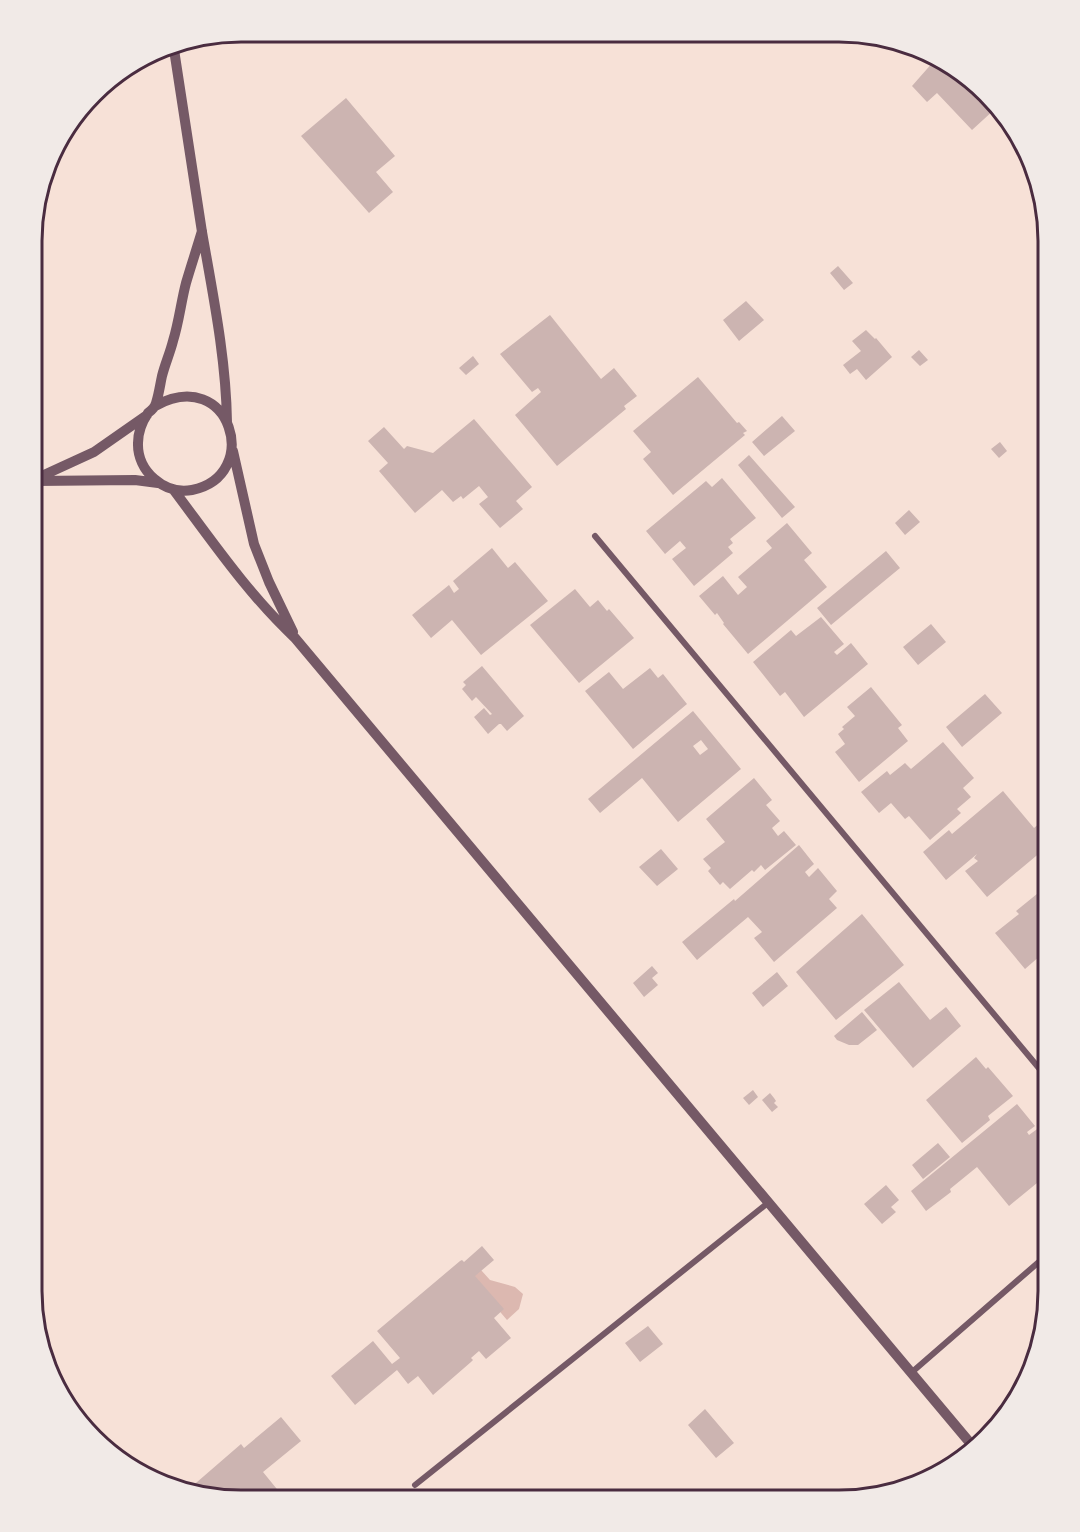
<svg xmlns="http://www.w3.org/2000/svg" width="1080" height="1532" font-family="'Public Sans',sans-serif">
	<rect width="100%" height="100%" fill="#f7e1d7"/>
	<path fill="#dcb8b0" d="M472 1260 490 1280 515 1287 523 1294 519 1309 507 1320 463 1268Z"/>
	<path fill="#ccb4b1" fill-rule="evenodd" d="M934 61 966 75 995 109 972 130 937 93 927 102 912 86Z
		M346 98 395 156 376 172 393 192 369 213 301 136Z
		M838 266 853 283 844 290 830 273Z
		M746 301 764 320 739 341 723 320Z
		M550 315 601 379 614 368 637 396 624 406 626 409 557 466 515 415 541 392 538 388 532 392 500 354Z
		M866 330 875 339 876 338 892 357 866 380 857 369 850 374 843 365 861 351 852 341Z
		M919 350 928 360 920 366 911 357Z
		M473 356 479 364 466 375 459 368Z
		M698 377 737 423 739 422 747 431 743 433 745 435 673 495 643 459 651 452 633 431Z
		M782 416 795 431 764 456 752 442Z
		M474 419 532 487 516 501 523 509 500 528 479 504 488 497 479 486 463 499 461 496 453 502 442 490 415 513 379 471 388 463 368 441 384 427 404 449 407 446 433 453Z
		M1000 442 1007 451 999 458 991 449Z
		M749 455 795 507 782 518 738 465Z
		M722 478 756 518 730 539 733 543 728 547 733 553 694 586 672 559 686 548 680 541 665 554 646 531 706 481 712 487Z
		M909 510 920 522 905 535 895 523Z
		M787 523 812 553 804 560 827 587 748 654 723 624 724 623 717 613 715 615 699 596 723 576 738 595 747 587 738 577 772 548 766 541Z
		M492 548 508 568 515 562 548 601 481 655 452 620 431 638 412 615 449 585 454 593 459 589 453 581Z
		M886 551 900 568 831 625 817 608Z
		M575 589 590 607 598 600 607 611 609 609 634 638 579 683 530 625Z
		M821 617 844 644 834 652 837 655 851 643 868 664 804 717 785 692 780 696 753 662 791 630 796 636Z
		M931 624 946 642 918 665 903 647Z
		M482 666 524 716 507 731 501 724H499L488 734 474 717 484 708 490 715 492 714 476 697 472 701 462 689 466 685 463 682Z
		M650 668 658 678 663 674 687 704 633 749 585 691 609 672 623 689Z
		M871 687 902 725 898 728 908 741 859 782 835 752 845 744 838 734 844 729 842 727 855 716 847 707Z
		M985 694 1002 713 962 747 946 727Z
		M693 711 741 769 678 822 642 778 600 813 588 799ZM701 740 708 749 700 755 693 746Z
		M943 742 974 778 963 788 971 797 957 809 961 813 930 840 909 816 905 819 891 803 879 813 861 792 887 771 890 775 905 763 911 769Z
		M754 778 772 800 766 805 780 821 772 828 778 836 784 831 796 845 765 870 761 865 754 872 752 870 730 889 723 882 720 885 708 871 711 868 703 859 725 842 706 819Z
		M1003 791 1034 828 1048 816V846L987 897 965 871 978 861 974 858 977 854 946 880 923 852 949 830 952 834Z
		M799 845 814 864 805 872 809 877 818 868 837 891 829 899 837 908 774 962 754 938 762 932 748 917 697 960 682 942 734 899 735 901Z
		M661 849 678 869 657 886 639 867Z
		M1048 885V949L1025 969 995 933 1019 914 1016 911Z
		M862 914 904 965 836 1020 796 972Z
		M652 966 658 973 652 978 658 985 644 997 633 983Z
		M777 972 788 986 763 1007 752 993Z
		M899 982 930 1020 946 1007 961 1026 913 1068 864 1010Z
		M862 1012 877 1030 858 1045H849L837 1040 834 1036Z
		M976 1057 986 1069 988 1067 1013 1096 988 1116 990 1120 962 1143 926 1100Z
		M753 1090 758 1097 749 1105 743 1098Z
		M770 1093 774 1098 776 1101 774 1103 778 1107 772 1112 762 1100Z
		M1017 1104 1035 1126 1027 1132 1029 1135 1040 1127 1043 1131 1048 1129V1174L1009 1206 977 1167 950 1189 951 1192 926 1211 911 1191Z
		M938 1143 950 1157 923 1179 912 1165Z
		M886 1185 899 1200 891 1207 896 1212 882 1224 864 1204Z
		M482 1246 494 1260 475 1276 504 1309 494 1318 511 1338 486 1359 479 1351 471 1358 473 1360 471 1362 433 1395 418 1376 408 1384 397 1370 355 1405 331 1376 373 1341 392 1364 400 1358 377 1331 460 1261 462 1260 464 1262Z
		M648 1326 663 1344 640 1362 625 1343Z
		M705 1409 734 1443 716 1458 688 1425Z
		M281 1417 301 1441 263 1472 285 1499H238L235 1495 231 1499H214L189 1489 241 1444 244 1448Z"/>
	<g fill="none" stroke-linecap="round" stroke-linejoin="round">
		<path stroke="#755966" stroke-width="6" d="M595 536 1048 1079
			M911 1373 1048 1254
			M415 1485 769 1202"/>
		<path stroke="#755966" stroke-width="10" d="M173 43C183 106 192 169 202 232 213 295 226 358 227 422
			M155 406C231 364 263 476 192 490 164 495 137 471 138 443 138 432 142 422 148 413 152 410 155 407 156 403 159 394 160 385 162 376 165 364 170 353 173 341 179 322 181 302 186 283 191 266 197 248 202 231
			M233 451 254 544 269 582 293 632
			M33 480 94 452 147 415
			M36 481 135 480 158 483
			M173 489C212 541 248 594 295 638L971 1444"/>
	</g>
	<path d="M0 0H1080V1532H0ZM241 42H839A199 199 0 0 1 1038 241V1291A199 199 0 0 1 839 1490H241A199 199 0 0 1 42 1291V241A199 199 0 0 1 241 42Z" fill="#f1eae7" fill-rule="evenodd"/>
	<path fill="none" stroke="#4a2c40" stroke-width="3" d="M241 42H839A199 199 0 0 1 1038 241V1291A199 199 0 0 1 839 1490H241A199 199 0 0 1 42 1291V241A199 199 0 0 1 241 42Z"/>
</svg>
